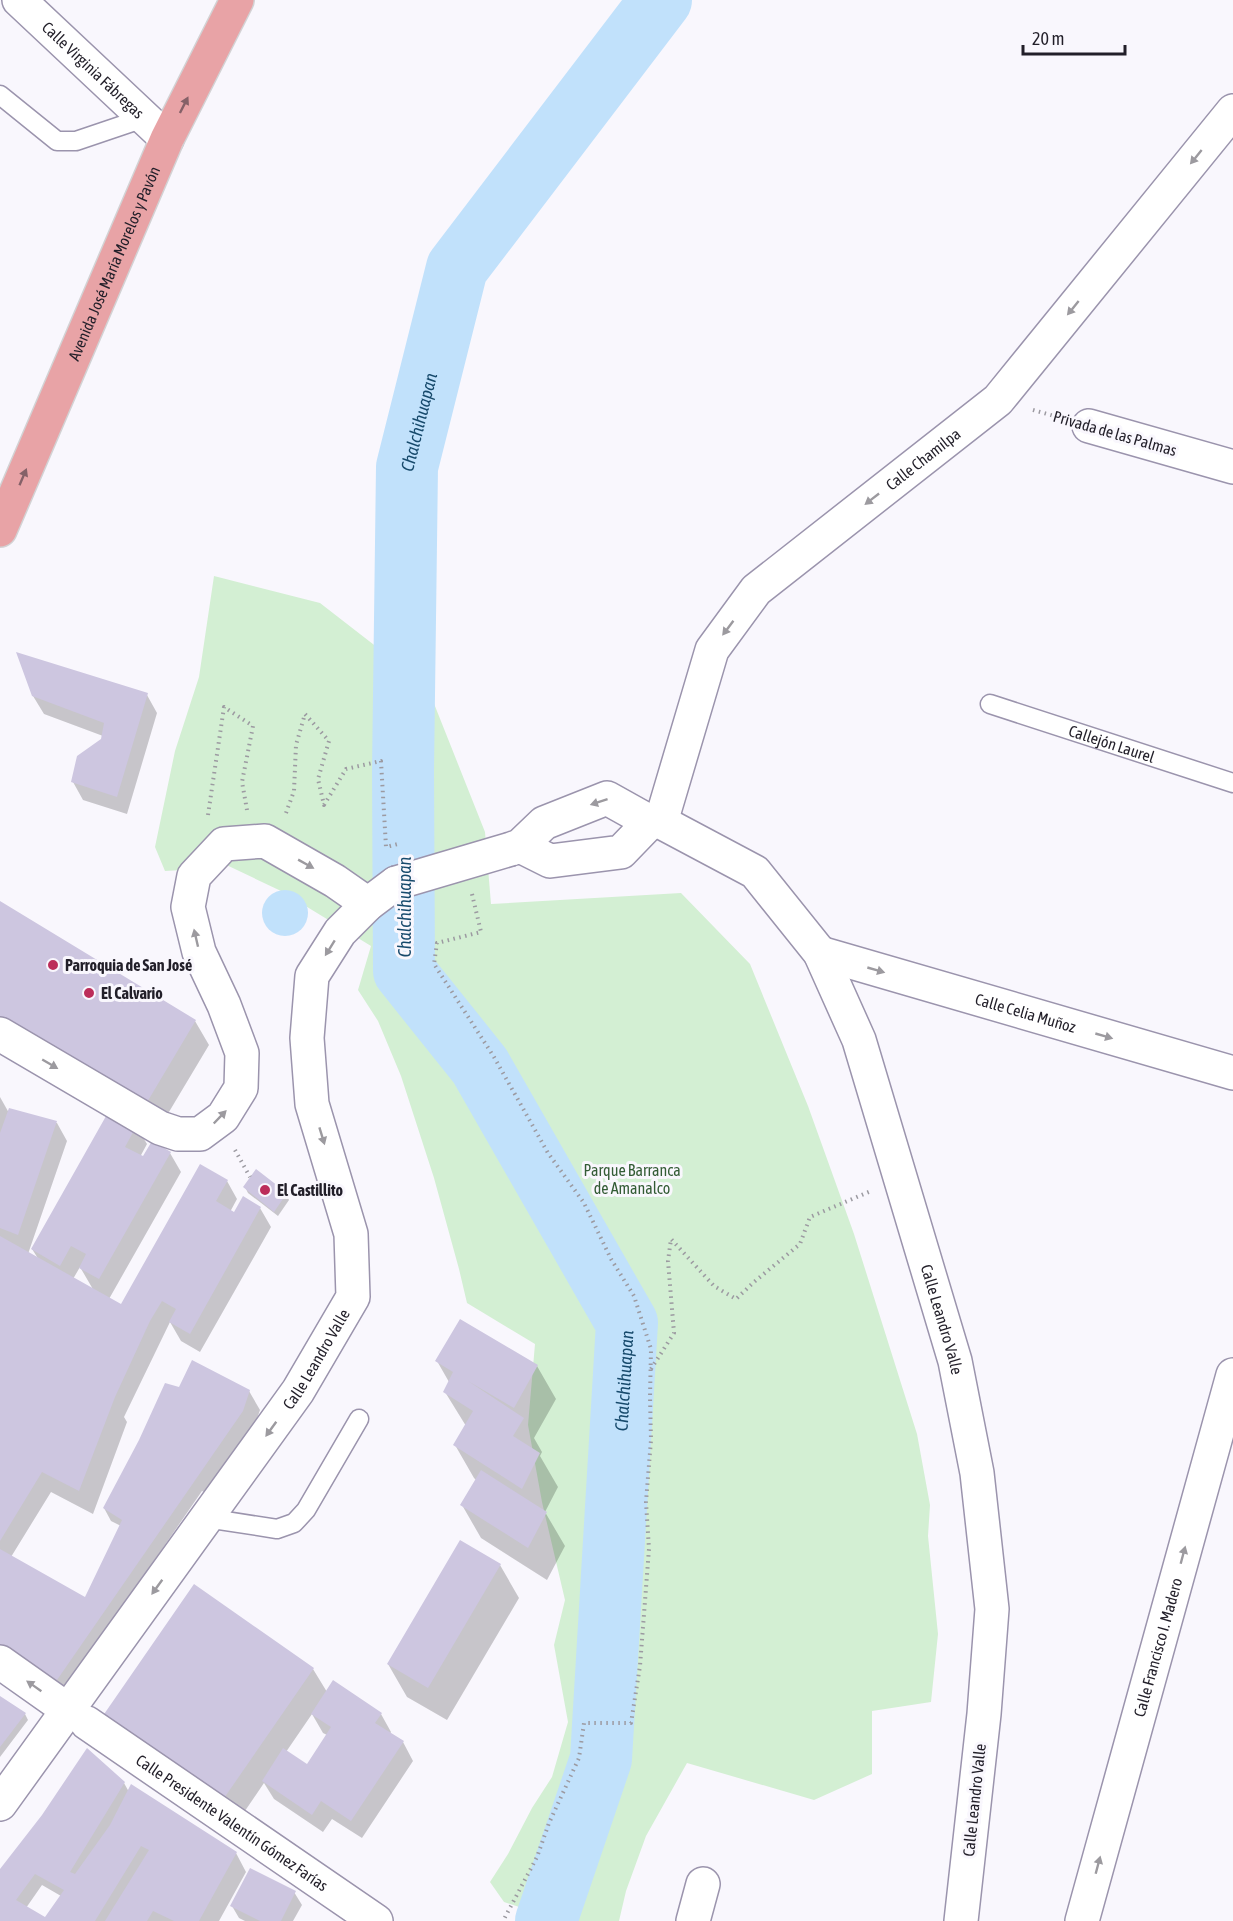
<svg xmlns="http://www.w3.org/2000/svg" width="1233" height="1921" font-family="'Asap Condensed',sans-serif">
	<rect width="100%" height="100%" fill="#f9f7fd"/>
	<path fill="#d3efd3" d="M214 576 320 603 427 686 485 832 491 904 681 893 750 964 808 1106 854 1234 917 1434 930 1505 928 1536 938 1634 931 1702 872 1711V1774L814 1800 687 1763 646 1836 626 1891 619 1921H561L504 1902 490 1882 508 1854 532 1808 552 1777 568 1722 554 1645 565 1600 542 1502 528 1425 535 1344 467 1303 459 1269 434 1178 401 1076 378 1021 358 990 371 946 281 891 218 861 200 869 165 871 155 847 175 751 199 677Z"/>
	<path fill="#c1e1fb" d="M262 913a23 23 0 1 1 46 0a23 23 0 1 1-46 0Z"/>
	<path fill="#0003" fill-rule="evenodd" d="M147 695 157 713 127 814 83 800 73 782 102 740 103 736 44 714 33 696Z
		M0 903 195 1021 209 1045 157 1132Z
		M0 1097 9 1113 10 1110 57 1123 67 1141 28 1254 39 1260 32 1249 136 1126 147 1144 140 1157 170 1153 181 1172 109 1299 121 1306 227 1181 237 1199 230 1212 234 1214 243 1198 260 1208 271 1227 200 1352 181 1341 170 1322 124 1417 127 1422 93 1514 51 1492 11 1557 86 1600 121 1526 111 1521 104 1508 179 1389 249 1391 260 1410 253 1430 208 1494 202 1491 65 1690 0 1655ZM80 1267 94 1291 73 1279Z
		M256 1171 286 1194 289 1200 278 1216 248 1193 245 1187Z
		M437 1361 537 1366 556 1399 534 1438 542 1452 540 1456 558 1487 545 1512 565 1546 547 1580 481 1538 462 1505 476 1480 474 1478 455 1445 466 1426 445 1392 449 1382Z
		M500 1565 519 1598 447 1720 407 1697 388 1664Z
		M313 1669 327 1692 381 1714 391 1732 390 1734 403 1742 413 1761 362 1838 332 1819 323 1832 274 1799 264 1783 234 1827 116 1744ZM312 1714 323 1733 327 1735 307 1766 286 1752Z
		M0 1698 25 1714 28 1720 0 1757Z
		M124 1783 129 1792 236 1853 246 1872 219 1921H0V1872ZM42 1885 61 1896 45 1919 26 1908Z
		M294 1892 302 1905 293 1921H245L239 1918 232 1906Z"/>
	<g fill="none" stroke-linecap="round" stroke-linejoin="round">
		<path stroke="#c1e1fb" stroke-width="62" id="s1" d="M546 1921 601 1759 627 1323 480 1066 404 971 403 771 407 467 457 268 661 0"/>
	</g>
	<path fill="#cdc6e0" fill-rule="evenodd" d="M16 652 148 693 117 797 71 782 77 756 101 739 104 723 32 696Z
		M0 901 196 1020 143 1109 0 1022Z
		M9 1108 57 1121 18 1235 0 1228V1133Z
		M110 1109 137 1125 125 1147 143 1156 152 1141 171 1152 99 1279 79 1268 86 1254 71 1246 60 1266 31 1249Z
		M200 1164 228 1180 216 1201 234 1212 243 1196 261 1207 190 1334 169 1322 176 1309 162 1301 150 1321 115 1397 79 1491 42 1472 0 1541V1236L121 1304Z
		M256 1169 287 1193 274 1212 243 1187Z
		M460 1319 538 1365 514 1408 468 1381 524 1418 513 1436 540 1453 522 1489 453 1445 473 1411 443 1392 453 1372 435 1361Z
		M192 1360 250 1390 243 1411 57 1680 0 1645V1549L85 1597 122 1520 103 1508 139 1440 165 1383 179 1387Z
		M481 1470 547 1512 528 1548 460 1505Z
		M460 1540 501 1564 428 1688 387 1664Z
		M194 1584 314 1668 220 1804 100 1720Z
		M333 1680 382 1713 375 1723 404 1741 351 1821 321 1801 312 1815 262 1781 283 1748 307 1764 331 1727 311 1714Z
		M0 1696 26 1713 0 1747Z
		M87 1748 125 1782 70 1872 75 1874 110 1825 131 1784 237 1852 199 1921H174L153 1911 147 1921H105L149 1850 141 1846 95 1921H0V1869L42 1815ZM35 1874 64 1890 45 1917 16 1900Z
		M250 1868 296 1891 281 1921H260L230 1906Z"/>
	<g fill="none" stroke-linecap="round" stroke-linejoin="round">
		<defs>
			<g id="service">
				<path d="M0 95 57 141H76L144 118"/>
				<path id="s2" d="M990 704 1233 783"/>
				<path d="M206 1518 277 1529 294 1523 306 1510 359 1419"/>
			</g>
			<g id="minor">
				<path id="s3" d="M19 0 167 139"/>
				<path d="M1089 426 1233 467"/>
				<path id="s4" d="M661 822 712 650 756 590 998 400 1233 111"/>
				<path id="s5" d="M820 953 1233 1073"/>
				<path d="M0 1034 160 1128 178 1134H200L223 1117 241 1088 242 1053 224 1005 199 952 188 907 194 876 224 844 265 841 335 881 368 904"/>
				<path d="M0 1662 68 1710"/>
				<path id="s6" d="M87 1723 376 1921"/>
				<path d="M693 1921 703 1884"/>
				<path id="s7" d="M1082 1921 1233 1375"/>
			</g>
			<g id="tertiary">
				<path d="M520 846 550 861 621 852 650 822"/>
				<path id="s8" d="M511 849 520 846 544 823 607 798 650 822H661L755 872 820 953 859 1040 955 1361 977 1473 992 1609 984 1714 961 1921"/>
				<path id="s9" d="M0 1804 298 1391 353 1297 351 1234 312 1104 307 1038 312 976 340 932 368 904 396 883"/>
			</g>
			<g id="primary">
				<path id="s10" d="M0 530 167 139 237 0"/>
			</g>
		</defs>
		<use href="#service" stroke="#9b94ad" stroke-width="21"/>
		<use href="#minor" stroke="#9b94ad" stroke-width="36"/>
		<use href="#tertiary" stroke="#9b94ad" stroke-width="36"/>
		<use href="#primary" stroke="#d3d2d4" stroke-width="36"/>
		<path stroke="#9c9aa1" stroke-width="4" stroke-dasharray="1.5 4.5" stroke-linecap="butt" d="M1033 410 1058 417
			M286 813 294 791 296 745 305 714 329 741 318 779 324 805 346 769 381 761 386 847 398 844
			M208 815 224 707 253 726 242 782 247 810
			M472 894 481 932 437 943 434 964 494 1057 548 1153 584 1203 611 1259 634 1296 651 1349 650 1397 651 1440 646 1502 649 1549 640 1666 631 1723H584L579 1758 549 1823 537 1857 503 1921
			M235 1150 250 1177
			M651 1369 674 1333 668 1261 671 1239 714 1286 736 1299 754 1282 800 1244 810 1217 871 1191"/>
		<use href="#service" stroke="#fff" stroke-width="18"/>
		<use href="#minor" stroke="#fff" stroke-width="33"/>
		<use href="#tertiary" stroke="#fff" stroke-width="33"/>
		<use href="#primary" stroke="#e8a3a6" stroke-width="33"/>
		<defs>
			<path id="tertiary-bridge" d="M396 883 511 849"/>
		</defs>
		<use href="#tertiary-bridge" stroke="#9b94ad" stroke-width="36" stroke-linecap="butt"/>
		<use href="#tertiary-bridge" stroke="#fff" stroke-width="33"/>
	</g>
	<defs><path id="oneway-solid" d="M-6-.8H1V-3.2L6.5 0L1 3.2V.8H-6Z" transform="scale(1.5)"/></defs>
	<g fill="#856168">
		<use href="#oneway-solid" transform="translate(184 105) rotate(-63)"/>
		<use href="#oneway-solid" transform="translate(23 477) rotate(-67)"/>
	</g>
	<g fill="#9c9a9f">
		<use href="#oneway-solid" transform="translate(1196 157) rotate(129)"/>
		<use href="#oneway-solid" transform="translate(1073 308) rotate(129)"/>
		<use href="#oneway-solid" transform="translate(872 499) rotate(142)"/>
		<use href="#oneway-solid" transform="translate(728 628) rotate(127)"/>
		<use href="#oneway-solid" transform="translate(599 802) rotate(162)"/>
		<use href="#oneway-solid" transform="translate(306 864) rotate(29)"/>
		<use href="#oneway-solid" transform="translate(196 938) rotate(-103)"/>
		<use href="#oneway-solid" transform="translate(330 948) rotate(122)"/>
		<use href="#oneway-solid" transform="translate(876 970) rotate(16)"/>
		<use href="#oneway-solid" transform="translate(1104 1036) rotate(16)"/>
		<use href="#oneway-solid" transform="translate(50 1064) rotate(30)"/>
		<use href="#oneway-solid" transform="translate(220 1117) rotate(-46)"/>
		<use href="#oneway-solid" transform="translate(322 1136) rotate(73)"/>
		<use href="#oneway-solid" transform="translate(271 1429) rotate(126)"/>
		<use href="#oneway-solid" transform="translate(1183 1555) rotate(-75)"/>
		<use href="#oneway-solid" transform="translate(157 1587) rotate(126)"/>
		<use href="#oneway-solid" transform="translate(34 1686) rotate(-145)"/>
		<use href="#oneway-solid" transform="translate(1098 1865) rotate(-75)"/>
	</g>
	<g fill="#bc2d5a" stroke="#f9f7fd" stroke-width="2">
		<circle cx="53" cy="965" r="6"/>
		<circle cx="89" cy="993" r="6"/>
		<circle cx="265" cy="1190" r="6"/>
	</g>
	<g text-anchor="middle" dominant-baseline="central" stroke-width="6" stroke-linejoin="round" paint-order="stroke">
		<g font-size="16" fill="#221f29" stroke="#f9f7fd">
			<text stroke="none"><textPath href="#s3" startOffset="102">Calle Virginia Fábregas</textPath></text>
			<text stroke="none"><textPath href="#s10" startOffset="290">Avenida José María Morelos y Pavón</textPath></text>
			<text transform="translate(1115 433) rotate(16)">Privada de las Palmas</text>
			<text stroke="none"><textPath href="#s4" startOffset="466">Calle Chamilpa</textPath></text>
			<text stroke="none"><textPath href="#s2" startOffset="128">Callejón Laurel</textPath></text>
			<text stroke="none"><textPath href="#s5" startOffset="214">Calle Celia Muñoz</textPath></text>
			<text stroke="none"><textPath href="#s8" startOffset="768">Calle Leandro Valle</textPath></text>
			<text stroke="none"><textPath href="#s9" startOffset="546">Calle Leandro Valle</textPath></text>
			<text stroke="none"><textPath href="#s7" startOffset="284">Calle Francisco I. Madero</textPath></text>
			<text transform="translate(974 1800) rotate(-84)">Calle Leandro Valle</text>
			<text stroke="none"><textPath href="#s6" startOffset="176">Calle Presidente Valentín Gómez Farías</textPath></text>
		</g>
		<g font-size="16" font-weight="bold" fill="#221f29" stroke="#f9f7fd" text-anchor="start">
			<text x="65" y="965">Parroquia de San José</text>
			<text x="101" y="993">El Calvario</text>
			<text x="277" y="1190">El Castillito</text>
		</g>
		<g font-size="16" fill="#335c35" stroke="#f9f7fd">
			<text x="632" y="1170">Parque Barranca<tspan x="632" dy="18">de Amanalco</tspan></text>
		</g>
		<g font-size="18" font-style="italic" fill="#174a6c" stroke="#f9f7fd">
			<text stroke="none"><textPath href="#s1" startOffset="1576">Chalchihuapan</textPath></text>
			<text transform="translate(404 907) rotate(-90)">Chalchihuapan</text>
			<text stroke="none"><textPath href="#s1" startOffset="550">Chalchihuapan</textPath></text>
		</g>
	</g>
	<path d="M1023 45v9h102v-9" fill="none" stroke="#221f29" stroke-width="3"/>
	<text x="1032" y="45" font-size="18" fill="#221f29" stroke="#f9f7fd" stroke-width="4.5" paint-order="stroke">20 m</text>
</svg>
